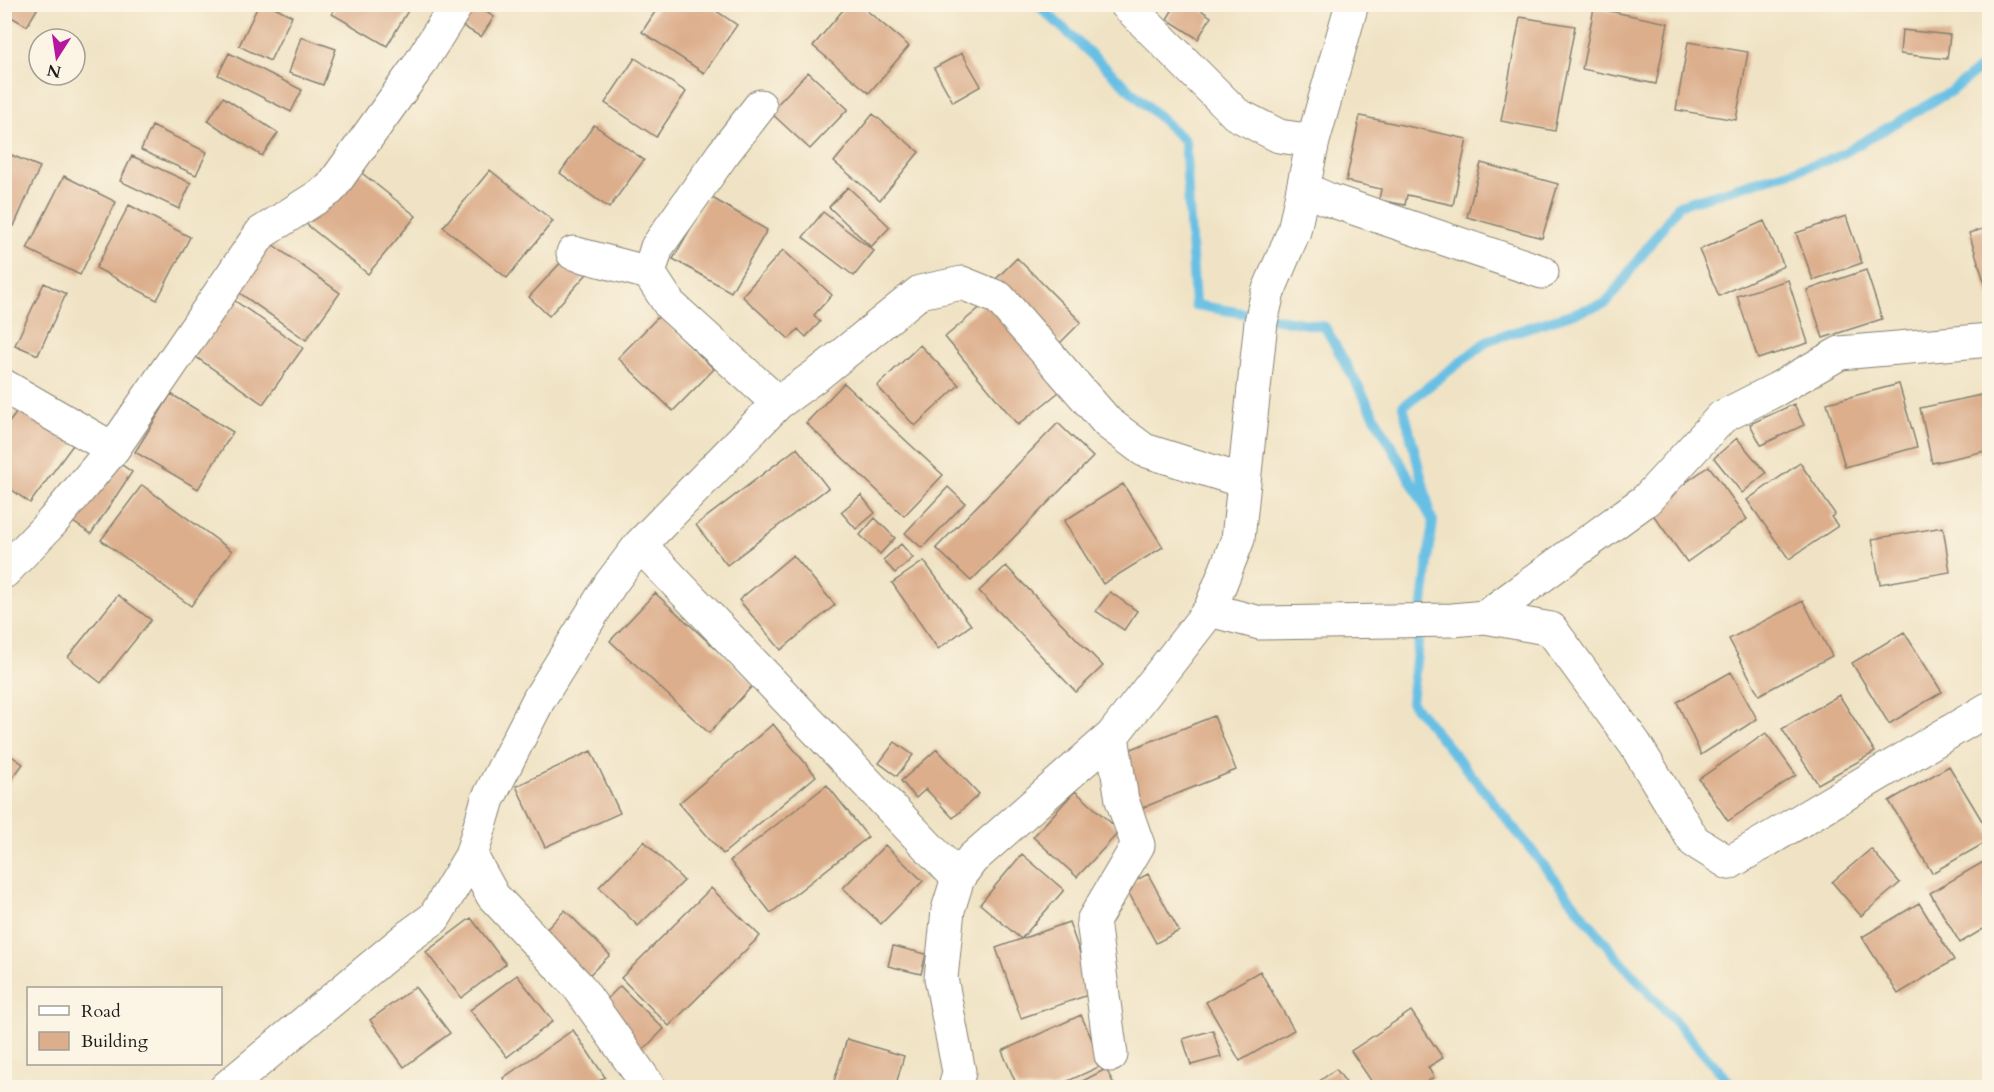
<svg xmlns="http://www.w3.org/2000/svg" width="1994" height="1092" font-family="Cardo,serif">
	<rect width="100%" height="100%" fill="#fcf5e5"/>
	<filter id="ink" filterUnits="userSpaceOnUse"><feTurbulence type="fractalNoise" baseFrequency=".0167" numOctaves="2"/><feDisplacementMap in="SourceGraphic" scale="12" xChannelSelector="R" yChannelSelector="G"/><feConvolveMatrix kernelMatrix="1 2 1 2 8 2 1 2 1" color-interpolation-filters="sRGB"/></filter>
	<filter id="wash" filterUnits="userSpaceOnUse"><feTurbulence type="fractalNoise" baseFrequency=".008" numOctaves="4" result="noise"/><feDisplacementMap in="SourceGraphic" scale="24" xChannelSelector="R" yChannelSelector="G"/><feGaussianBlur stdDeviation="1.35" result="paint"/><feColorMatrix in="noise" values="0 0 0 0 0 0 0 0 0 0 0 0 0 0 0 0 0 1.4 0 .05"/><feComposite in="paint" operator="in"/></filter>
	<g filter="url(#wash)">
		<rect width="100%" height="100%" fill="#f0e3c5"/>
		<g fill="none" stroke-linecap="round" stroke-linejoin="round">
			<path stroke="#67bfe4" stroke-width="10" d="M1037 4 1185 141 1195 305 1325 327 1433 521 1411 702 1482 788 1615 955 1735 1088
				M1429 507 1403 406 1489 340 1606 303 1679 205 1835 158 1953 90 1990 60"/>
		</g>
		<g id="blocks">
			<path fill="#dcae8c" d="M4 4H40L27 26 4 13Z
				M259 4H269L292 16 270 61 239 46Z
				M337 4H412L387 46 332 14Z
				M474 4 494 17 481 37 461 25Z
				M660 4H706L737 25 704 73 642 32Z
				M848 4H859L909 46 869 93 813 46Z
				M1176 4H1192L1211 17 1198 39 1167 19Z
				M1594 8 1668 23 1656 84 1582 69Z
				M1520 17 1575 26 1555 131 1501 121Z
				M1902 30 1950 35 1947 59 1900 54Z
				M301 37 336 49 323 85 289 73Z
				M1688 42 1748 52 1736 120 1676 110Z
				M229 53 302 90 291 112 218 75Z
				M962 53 981 86 953 102 934 68Z
				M635 58 686 92 656 137 605 103Z
				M808 72 848 109 810 149 770 112Z
				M223 97 278 133 262 156 208 121Z
				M873 114 919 152 880 200 834 162Z
				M1360 116 1467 139 1453 205 1407 195 1405 205 1379 200 1381 189 1346 181Z
				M594 125 644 160 609 208 560 173Z
				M152 126 207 152 196 175 141 150Z
				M4 152 40 167 14 226 4 222Z
				M132 156 191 183 179 209 120 181Z
				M1481 163 1558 184 1542 238 1467 217Z
				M353 166 416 216 368 274 306 224Z
				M490 170 553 221 507 278 443 227Z
				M64 176 116 202 80 275 27 249Z
				M848 187 890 227 871 247 829 207Z
				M709 196 767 230 731 292 673 259Z
				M129 205 190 237 157 300 96 268Z
				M823 212 874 251 854 276 803 237Z
				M1846 216 1862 263 1813 280 1796 233Z
				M1764 221 1784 266 1719 296 1699 250Z
				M1990 227V297H1989L1969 233Z
				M269 242 340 293 306 340 234 289Z
				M575 247 595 265 549 316 529 297Z
				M783 250 832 295 814 315 820 322 806 337 798 329 789 339 742 296Z
				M1017 258 1081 322 1060 343 996 279Z
				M1866 270 1882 319 1823 338 1807 290Z
				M1788 280 1808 343 1758 359 1737 296Z
				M44 283 66 294 38 355 15 345Z
				M228 296 303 348 263 404 189 352Z
				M989 300 1064 388 1018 425 945 337Z
				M659 316 714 369 673 411 618 358Z
				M920 345 959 385 915 426 877 386Z
				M844 383 943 475 904 516 806 423Z
				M1899 384 1917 447 1845 467 1827 403Z
				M171 394 233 432 198 489 135 452Z
				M1986 394 1990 411V450L1932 463 1920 408Z
				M24 403 76 441 30 503 4 484V429Z
				M1794 404 1804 425 1761 445 1750 424Z
				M1058 423 1093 457 971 581 936 548Z
				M1737 438 1766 473 1742 493 1714 458Z
				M797 448 828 488 727 565 696 525Z
				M112 458 132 472 91 534 70 520Z
				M1800 463 1835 514 1831 517 1838 526 1789 559 1747 500Z
				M1709 466 1747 519 1687 562 1649 509Z
				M1123 484 1163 547 1103 584 1064 521Z
				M142 485 232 551 191 606 101 540Z
				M948 487 965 503 922 548 905 533Z
				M861 495 875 513 856 529 841 512Z
				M875 518 895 538 880 554 860 535Z
				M1943 527 1950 572 1880 584 1872 539Z
				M901 544 913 558 895 573 883 560Z
				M793 555 835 605 781 650 739 600Z
				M924 561 971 625 938 649 892 583Z
				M1006 566 1103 666 1076 692 979 591Z
				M1110 592 1137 611 1124 630 1096 611Z
				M655 593 754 684 709 733 610 641Z
				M118 595 151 620 101 683 68 657Z
				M1803 601 1832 656 1759 695 1729 639Z
				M1904 632 1942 692 1889 724 1852 663Z
				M1731 672 1757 719 1701 755 1677 702Z
				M1839 695 1875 752 1818 784 1782 729Z
				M1214 716 1236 770 1142 808 1119 754Z
				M773 724 816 776 723 854 679 803Z
				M1766 733 1796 775 1728 821 1699 779Z
				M895 742 913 755 897 776 879 763Z
				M937 749 979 794 953 818 926 789 916 798 901 781Z
				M4 751 23 764 4 790Z
				M591 751 620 813 545 847 516 786Z
				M1949 766 1990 834V840L1932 873 1889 801Z
				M827 785 868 837 771 913 730 861Z
				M1075 791 1120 831 1077 877 1033 837Z
				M644 841 684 881 638 926 599 887Z
				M885 845 923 881 881 924 843 888Z
				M1871 849 1900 883 1861 916 1832 882Z
				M1022 854 1064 890 1021 939 980 904Z
				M1990 858V925L1960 943 1930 893Z
				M1148 874 1179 931 1156 943 1125 886Z
				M711 888 760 936 669 1026 621 978Z
				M1919 903 1954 960 1898 994 1862 937Z
				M565 910 610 955 585 979 541 935Z
				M471 918 506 964 461 998 426 952Z
				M1069 922 1094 993 1021 1018 996 948Z
				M893 946 926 954 921 974 888 966Z
				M1260 971 1294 1030 1240 1061 1206 1002Z
				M517 975 553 1021 507 1057 470 1010Z
				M620 986 664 1029 642 1051 599 1007Z
				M415 987 450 1033 404 1067 370 1020Z
				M1411 1011 1443 1058 1428 1067 1434 1077 1418 1088H1376L1351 1051Z
				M1081 1015 1103 1065 1053 1088H1018L1002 1051Z
				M573 1030 605 1077 589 1088H509L503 1078Z
				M1213 1030 1221 1057 1191 1065 1183 1039Z
				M847 1039 904 1056 895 1088H832Z
				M1106 1069 1116 1088H1069Z
				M1336 1069 1350 1088H1310Z"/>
		</g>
	</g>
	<g filter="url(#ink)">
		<use href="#blocks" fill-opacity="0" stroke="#868070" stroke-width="1.5"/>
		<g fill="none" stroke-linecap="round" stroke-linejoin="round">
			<defs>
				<path id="minor" d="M1126 4 1236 114 1279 136 1313 141
					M760 106 722 155 657 247 649 273 670 305 778 403
					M1304 189 1327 199 1542 272
					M573 253 649 273
					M4 386 113 449
					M640 545 958 878
					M4 572 52 522 113 449 261 233 330 189 419 65 457 4
					M1210 610 1260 623 1453 620 1485 617 1646 500 1722 417 1777 389 1840 353 1990 340
					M1485 617 1551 629 1635 744 1694 841 1729 863 1990 708
					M471 856 493 896 578 986 650 1088
					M1111 1055 1093 921 1138 845 1122 800 1112 736
					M226 1088 409 936 434 918 471 856 488 799 539 699 611 583 640 545 778 403 821 372 920 292 962 283 999 298 1108 423 1144 450 1243 481
					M955 1088 959 1072 941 978 948 910 958 878 972 859 1112 736 1210 610 1238 539 1261 322 1268 292 1294 231 1313 141 1352 4"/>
			</defs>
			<use href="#minor" stroke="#868070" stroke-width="35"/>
			<use href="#minor" stroke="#fff" stroke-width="33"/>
		</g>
	</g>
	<rect width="1994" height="1092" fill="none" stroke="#fcf5e5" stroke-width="24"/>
	<rect x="27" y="987" width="195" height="78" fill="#fcf5e5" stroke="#a29e95" stroke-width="1.5"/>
	<rect x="39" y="1006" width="30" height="9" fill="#ffffff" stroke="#a29e95" stroke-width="1.5"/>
	<text x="81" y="1017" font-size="18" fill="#1c1c1c">Road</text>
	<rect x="39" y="1032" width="30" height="18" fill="#dcae8c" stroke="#a29e95" stroke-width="1.5"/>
	<text x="81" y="1047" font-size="18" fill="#1c1c1c">Building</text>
	<g transform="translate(57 57) rotate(192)"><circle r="28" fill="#fcf5e5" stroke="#a29e95" stroke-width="1.5"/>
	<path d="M0-4.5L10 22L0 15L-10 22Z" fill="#b5179e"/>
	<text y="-9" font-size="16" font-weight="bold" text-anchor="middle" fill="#1c1c1c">N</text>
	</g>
</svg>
